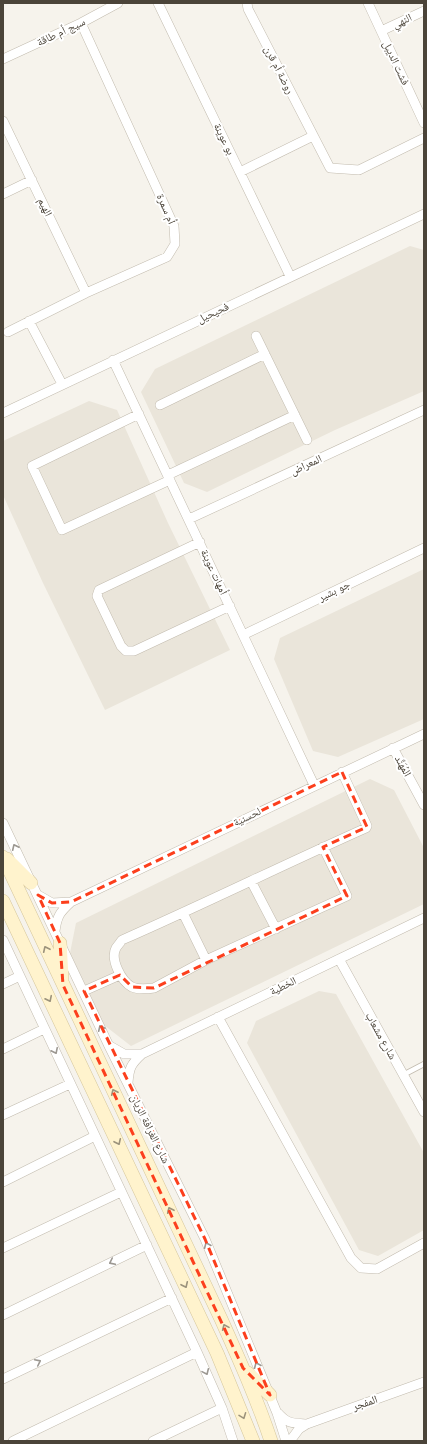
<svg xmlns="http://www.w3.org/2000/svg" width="427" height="1444" font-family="'Varela Round','Noto Naskh Arabic',sans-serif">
	<rect width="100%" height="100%" fill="#f6f3ec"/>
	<path fill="#eae5da" d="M410 246 424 250V391L335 430 207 492 184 483 141 392 155 369Z
		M89 401 117 410 168 523 230 650 105 710 43 583 3 495V441Z
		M424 569V719L338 757 313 751 274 659 280 638Z
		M370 779 394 790 424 848V904L131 1046 104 1025 70 953 76 923Z
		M319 991 336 994 424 1153V1230L378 1256 359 1250 247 1043 256 1021Z"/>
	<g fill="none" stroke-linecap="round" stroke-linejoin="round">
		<defs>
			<path id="lane" d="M403 1075 424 1064"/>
			<path id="street" d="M158 3 290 276
				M247 3 248 9 330 168 359 170 424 138
				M368 3 424 123
				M381 31 424 11
				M3 59 81 23 118 3
				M3 121 86 293
				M240 172 313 136
				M3 194 32 180
				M29 321 62 384
				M8 332 86 293 167 257 175 244 174 226 81 23
				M256 336 307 440
				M113 360 314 785
				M160 405 265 354
				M3 413 424 214
				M139 414 32 466 62 530 170 480
				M168 475 295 415
				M189 519 424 410
				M200 542 99 590 97 596 121 646 126 651H134L230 606
				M243 635 424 548
				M393 748 424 805
				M3 823 109 1046 205 1239 277 1413 286 1441
				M323 847 347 896 206 960 154 988C147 989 139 990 132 987 121 981 110 959 116 948 118 945 120 943 122 940 204 904 285 864 366 828L367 826 342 772
				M251 881 276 929
				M38 895 52 903 71 902
				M183 913 206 960
				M55 931C57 916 60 912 71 902L424 734
				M3 940 197 1352 222 1408 233 1441
				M339 959 424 1112
				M3 984 20 976
				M84 991 120 975
				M218 1017 351 1258 361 1268 377 1269 424 1243
				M110 1046 124 1054H142
				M3 1049 44 1029
				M128 1083C129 1068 131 1064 142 1054L424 918
				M3 1115 70 1084
				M3 1182 95 1136
				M3 1248 121 1192
				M3 1315 147 1245
				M3 1379 172 1298
				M278 1413C288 1424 292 1423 307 1424
				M13 1441 197 1352
				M153 1441 222 1408
				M290 1441 299 1429 307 1424 424 1382"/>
			<path id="secondary" d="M3 857 221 1319C239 1359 257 1399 271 1441
				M7 859 31 883
				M3 901 217 1353 253 1441
				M60 943 62 977
				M248 1373 270 1395"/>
		</defs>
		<use href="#lane" stroke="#c2bbae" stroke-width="6"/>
		<use href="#street" stroke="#c2bbae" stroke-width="10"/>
		<use href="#secondary" stroke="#d6c79b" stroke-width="14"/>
		<use href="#lane" stroke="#fff" stroke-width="4.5"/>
		<use href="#street" stroke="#fff" stroke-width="9"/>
		<use href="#secondary" stroke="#fff3cd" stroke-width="13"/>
	</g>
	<defs><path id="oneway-chevron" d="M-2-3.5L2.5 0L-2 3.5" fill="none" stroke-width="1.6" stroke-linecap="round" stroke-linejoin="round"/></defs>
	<g stroke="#9c9892">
		<use href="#oneway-chevron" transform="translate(15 847) rotate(-115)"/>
		<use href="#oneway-chevron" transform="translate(101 1028) rotate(-115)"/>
		<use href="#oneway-chevron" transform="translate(55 1051) rotate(64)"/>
		<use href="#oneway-chevron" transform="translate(207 1245) rotate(-113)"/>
		<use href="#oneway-chevron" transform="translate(112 1262) rotate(154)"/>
		<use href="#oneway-chevron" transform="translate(38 1362) rotate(-26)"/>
		<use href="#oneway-chevron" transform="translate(257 1365) rotate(-113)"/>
		<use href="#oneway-chevron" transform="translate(206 1372) rotate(66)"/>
	</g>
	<g stroke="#9c937c">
		<use href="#oneway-chevron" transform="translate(46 949) rotate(-115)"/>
		<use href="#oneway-chevron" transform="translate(49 999) rotate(64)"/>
		<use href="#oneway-chevron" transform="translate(114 1092) rotate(-115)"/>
		<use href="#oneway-chevron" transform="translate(118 1142) rotate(65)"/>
		<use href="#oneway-chevron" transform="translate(170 1210) rotate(-115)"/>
		<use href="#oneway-chevron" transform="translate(185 1285) rotate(65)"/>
		<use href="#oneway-chevron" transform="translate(225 1327) rotate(-114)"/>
		<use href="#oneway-chevron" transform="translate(243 1416) rotate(69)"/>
	</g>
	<path fill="none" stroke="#fc3f1d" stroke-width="3" stroke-dasharray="8 5" stroke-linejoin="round" d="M342 772 367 827 323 847 347 896 154 988 132 987 120 975 84 991 205 1239 270 1395 243 1368 63 985 60 943 38 895 52 903 71 902Z"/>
	<g text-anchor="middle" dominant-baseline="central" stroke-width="4" stroke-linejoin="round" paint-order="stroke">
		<g font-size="11" fill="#4b4439" stroke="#fff">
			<text transform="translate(402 21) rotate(-25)">النهي</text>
			<text transform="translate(61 32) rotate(-25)">سيج أم طاقة</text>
			<text transform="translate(396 63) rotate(65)">فشت الديبل</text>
			<text transform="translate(279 70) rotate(63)">روضة أم قرن</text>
			<text transform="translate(224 139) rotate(64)">بو عوينة</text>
			<text transform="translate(45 207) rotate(64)">الهيم</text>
			<text transform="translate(166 209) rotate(67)">أم سمرة</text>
			<text transform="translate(213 313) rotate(-25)">فحيحيل</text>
			<text transform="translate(306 465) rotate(-25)">المعراض</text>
			<text transform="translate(214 572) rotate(65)">أمهات عوينة</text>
			<text transform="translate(334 591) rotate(-26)">جو بشير</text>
			<text transform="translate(403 766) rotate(61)">المُهَنَّد</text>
			<text transform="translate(247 817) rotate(-26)">لحسنية</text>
			<text transform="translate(283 986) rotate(-26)">الخطية</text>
			<text transform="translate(381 1036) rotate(61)">شارع مشعاب</text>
			<text transform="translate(150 1129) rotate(64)">شارع الغرافة الريان</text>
			<text transform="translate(365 1403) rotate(-19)">المفجر</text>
		</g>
	</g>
	<rect width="427" height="1444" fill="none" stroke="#4b4439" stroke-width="8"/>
</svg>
